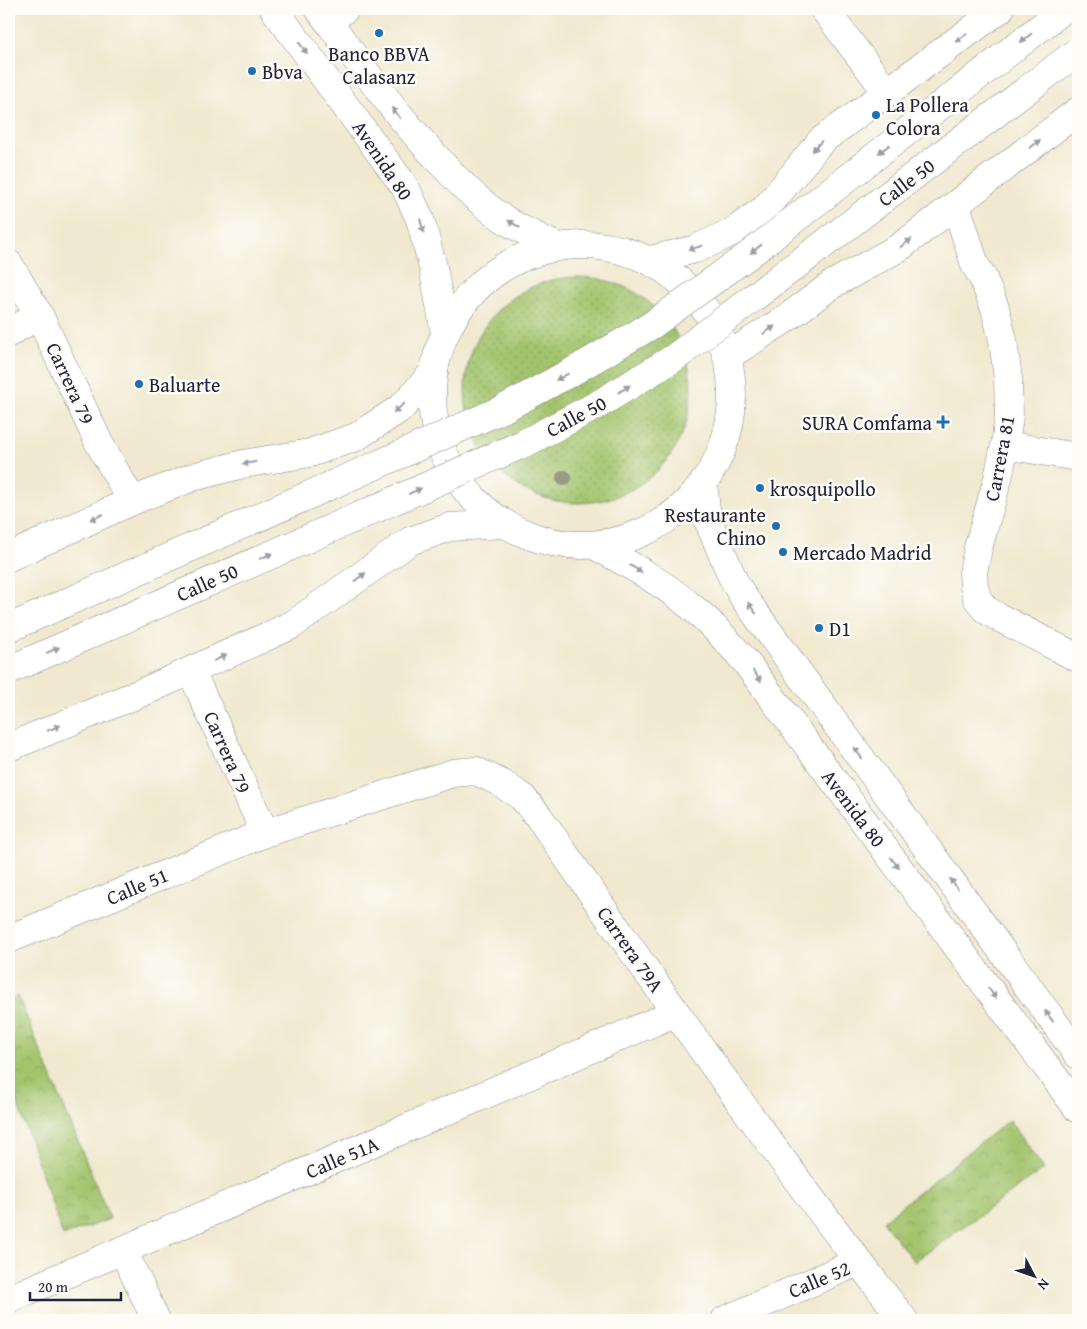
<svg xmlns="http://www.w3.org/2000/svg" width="1087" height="1329" font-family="'Gentium Book Plus',serif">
	<defs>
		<pattern id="grass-dots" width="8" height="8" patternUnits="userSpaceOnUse" patternTransform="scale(1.25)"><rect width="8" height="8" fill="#a3c46d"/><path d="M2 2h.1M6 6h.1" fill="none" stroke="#8ca85f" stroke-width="1.8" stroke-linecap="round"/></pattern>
		<pattern id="park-crowns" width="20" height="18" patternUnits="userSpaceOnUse" patternTransform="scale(1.25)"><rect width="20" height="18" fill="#a3c46d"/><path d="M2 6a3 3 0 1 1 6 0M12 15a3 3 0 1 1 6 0" fill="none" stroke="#8ca85f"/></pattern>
	</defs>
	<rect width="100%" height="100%" fill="#fdfcf7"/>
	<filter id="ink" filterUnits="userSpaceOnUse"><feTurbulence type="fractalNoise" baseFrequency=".02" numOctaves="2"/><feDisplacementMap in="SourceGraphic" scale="10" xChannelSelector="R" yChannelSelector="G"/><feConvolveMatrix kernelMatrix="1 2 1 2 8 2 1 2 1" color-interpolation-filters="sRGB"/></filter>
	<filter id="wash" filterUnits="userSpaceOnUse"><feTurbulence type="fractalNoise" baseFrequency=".0096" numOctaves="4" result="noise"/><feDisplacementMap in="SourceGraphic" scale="20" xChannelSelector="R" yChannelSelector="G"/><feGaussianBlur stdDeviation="1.12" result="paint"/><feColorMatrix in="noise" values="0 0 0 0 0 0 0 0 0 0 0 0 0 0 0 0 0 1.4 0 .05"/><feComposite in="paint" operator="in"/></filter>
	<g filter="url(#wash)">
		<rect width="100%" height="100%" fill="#f0e9cf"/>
		<path fill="url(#grass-dots)" stroke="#627354" d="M465 390a113 113 0 1 1 226 0a113 113 0 1 1-226 0Z"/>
		<path fill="url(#park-crowns)" stroke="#627354" d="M18 996 110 1219 63 1236 9 1078V1000Z
			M1009 1120 1044 1169 914 1262 883 1221Z"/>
	</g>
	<g filter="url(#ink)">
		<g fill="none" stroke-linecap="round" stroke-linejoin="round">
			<defs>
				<path id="street" d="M824 9 887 92
					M329 22 345 9
					M956 205 975 265 982 276 995 308 1003 340 1008 379 1009 416 1005 445 998 478 978 548 973 573 974 586 977 598 985 609 998 617 1078 658
					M9 264 39 315 99 443 132 501
					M9 333 39 315
					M1005 445 1078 457
					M191 671 265 833
					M9 939 265 833 453 773 476 771 501 783 522 797 539 817C657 987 776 1157 904 1320
					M123 1250 156 1320
					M9 1299 675 1013
					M725 1320 858 1262"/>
				<path id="primary" d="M274 9 405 187 420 219 433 267 445 333
					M319 9C356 59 392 110 435 156 457 181 483 207 512 224 526 232 542 239 557 247
					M432 395a150 150 0 1 1 300 0a150 150 0 1 1-300 0Z
					M650 260 696 249 734 231 766 208 821 141 1000 9
					M728 356 784 320 833 284 900 247 1078 111
					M703 483 707 518 734 581 744 598 1078 1055
					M594 545C628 564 664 583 694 609 713 624 729 643 745 661L1078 1109
					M9 557 132 501 193 477 243 464 310 453 356 437 401 408 433 373
					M9 747 150 689 292 625 410 541 450 527 504 524"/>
			</defs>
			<use href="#street" stroke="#898685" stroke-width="29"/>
			<use href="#primary" stroke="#898685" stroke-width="29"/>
			<use href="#street" stroke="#fff" stroke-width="28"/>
			<use href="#primary" stroke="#fff" stroke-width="28"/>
			<defs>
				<path id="secondary-bridge" d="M9 628 503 409 577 369 652 325 750 254 1064 9
					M9 670 525 443 599 404 674 358 1078 51"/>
			</defs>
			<use href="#secondary-bridge" stroke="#898685" stroke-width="29" stroke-linecap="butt"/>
			<use href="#secondary-bridge" stroke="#fff" stroke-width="28"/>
		</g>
		<circle fill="#979b87" cx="564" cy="478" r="8"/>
		<defs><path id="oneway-solid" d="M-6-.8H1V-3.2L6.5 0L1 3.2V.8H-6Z" transform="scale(1.25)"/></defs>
		<g fill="#9c9ca7">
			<use href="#oneway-solid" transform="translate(961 38) rotate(144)"/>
			<use href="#oneway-solid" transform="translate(1026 38) rotate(142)"/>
			<use href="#oneway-solid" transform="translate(303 48) rotate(54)"/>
			<use href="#oneway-solid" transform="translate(396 113) rotate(-128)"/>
			<use href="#oneway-solid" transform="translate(1035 144) rotate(-38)"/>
			<use href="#oneway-solid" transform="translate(817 146) rotate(131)"/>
			<use href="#oneway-solid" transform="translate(884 149) rotate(142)"/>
			<use href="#oneway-solid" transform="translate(514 224) rotate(-149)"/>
			<use href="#oneway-solid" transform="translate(422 226) rotate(74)"/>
			<use href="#oneway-solid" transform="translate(906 243) rotate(-36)"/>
			<use href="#oneway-solid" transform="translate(695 248) rotate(161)"/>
			<use href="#oneway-solid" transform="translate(756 249) rotate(142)"/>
			<use href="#oneway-solid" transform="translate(769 330) rotate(-33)"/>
			<use href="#oneway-solid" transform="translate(562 377) rotate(152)"/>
			<use href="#oneway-solid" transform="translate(624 389) rotate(-32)"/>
			<use href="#oneway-solid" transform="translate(399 408) rotate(141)"/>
			<use href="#oneway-solid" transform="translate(249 463) rotate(170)"/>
			<use href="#oneway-solid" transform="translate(415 491) rotate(-24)"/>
			<use href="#oneway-solid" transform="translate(97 517) rotate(155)"/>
			<use href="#oneway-solid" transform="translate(266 556) rotate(-24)"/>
			<use href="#oneway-solid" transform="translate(636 569) rotate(31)"/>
			<use href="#oneway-solid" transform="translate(360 577) rotate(-36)"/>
			<use href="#oneway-solid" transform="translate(752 608) rotate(-126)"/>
			<use href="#oneway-solid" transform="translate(53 650) rotate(-24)"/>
			<use href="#oneway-solid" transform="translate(220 658) rotate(-25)"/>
			<use href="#oneway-solid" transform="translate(757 676) rotate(53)"/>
			<use href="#oneway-solid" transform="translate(54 728) rotate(-22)"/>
			<use href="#oneway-solid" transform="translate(858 753) rotate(-126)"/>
			<use href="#oneway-solid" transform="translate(895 863) rotate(53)"/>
			<use href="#oneway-solid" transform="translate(954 884) rotate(-126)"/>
			<use href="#oneway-solid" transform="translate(992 993) rotate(53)"/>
			<use href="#oneway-solid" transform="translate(1049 1016) rotate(-126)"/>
		</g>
	</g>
	<g fill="#1f6fb2" stroke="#fdfcf7" stroke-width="2">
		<circle cx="379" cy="33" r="5"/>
		<circle cx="252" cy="71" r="5"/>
		<circle cx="876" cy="115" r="5"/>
		<circle cx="139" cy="384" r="5"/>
		<path d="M940.5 414.5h5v5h5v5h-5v5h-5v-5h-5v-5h5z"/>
		<circle cx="760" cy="488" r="5"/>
		<circle cx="776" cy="526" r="5"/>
		<circle cx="783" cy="552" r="5"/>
		<circle cx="819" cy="628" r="5"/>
	</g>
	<g text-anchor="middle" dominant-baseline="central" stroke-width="5" stroke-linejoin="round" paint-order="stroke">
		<g font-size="20" fill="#22223b" stroke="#fdfcf7" text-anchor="start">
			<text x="379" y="53" text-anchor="middle">Banco BBVA<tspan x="379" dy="23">Calasanz</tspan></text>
			<text x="262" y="71">Bbva</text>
			<text x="886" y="104">La Pollera<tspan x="886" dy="23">Colora</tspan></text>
			<text x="149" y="384">Baluarte</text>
			<text x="932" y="422" text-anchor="end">SURA Comfama</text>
			<text x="770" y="488">krosquipollo</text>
			<text x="766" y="514" text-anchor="end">Restaurante<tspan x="766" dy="23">Chino</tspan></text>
			<text x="793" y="552">Mercado Madrid</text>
			<text x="829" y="628">D1</text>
		</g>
		<g font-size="20" fill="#22223b" stroke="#fdfcf7">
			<text transform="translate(383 160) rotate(56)">Avenida 80</text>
			<text transform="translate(906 182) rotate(-37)">Calle 50</text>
			<text transform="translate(71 383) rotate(65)">Carrera 79</text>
			<text transform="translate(576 416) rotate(-28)">Calle 50</text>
			<text transform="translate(999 458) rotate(-79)">Carrera 81</text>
			<text transform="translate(207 582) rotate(-24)">Calle 50</text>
			<text transform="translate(228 752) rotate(66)">Carrera 79</text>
			<text transform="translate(854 808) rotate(53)">Avenida 80</text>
			<text transform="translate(137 886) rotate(-23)">Calle 51</text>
			<text transform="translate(631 949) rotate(55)">Carrera 79A</text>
			<text transform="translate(342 1157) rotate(-23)">Calle 51A</text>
			<text transform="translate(819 1279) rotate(-23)">Calle 52</text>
		</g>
	</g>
	<rect width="1087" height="1329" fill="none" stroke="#fdfcf7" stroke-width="30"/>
	<g transform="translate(1034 1276) rotate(131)" stroke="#fdfcf7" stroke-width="4" paint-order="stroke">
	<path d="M0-4L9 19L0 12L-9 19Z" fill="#22223b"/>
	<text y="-8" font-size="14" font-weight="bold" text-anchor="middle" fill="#22223b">N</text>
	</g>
	<path d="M30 1292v8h91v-8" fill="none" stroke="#22223b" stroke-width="2.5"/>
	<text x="38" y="1292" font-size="15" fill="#22223b" stroke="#fdfcf7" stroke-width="4" paint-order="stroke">20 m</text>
</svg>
